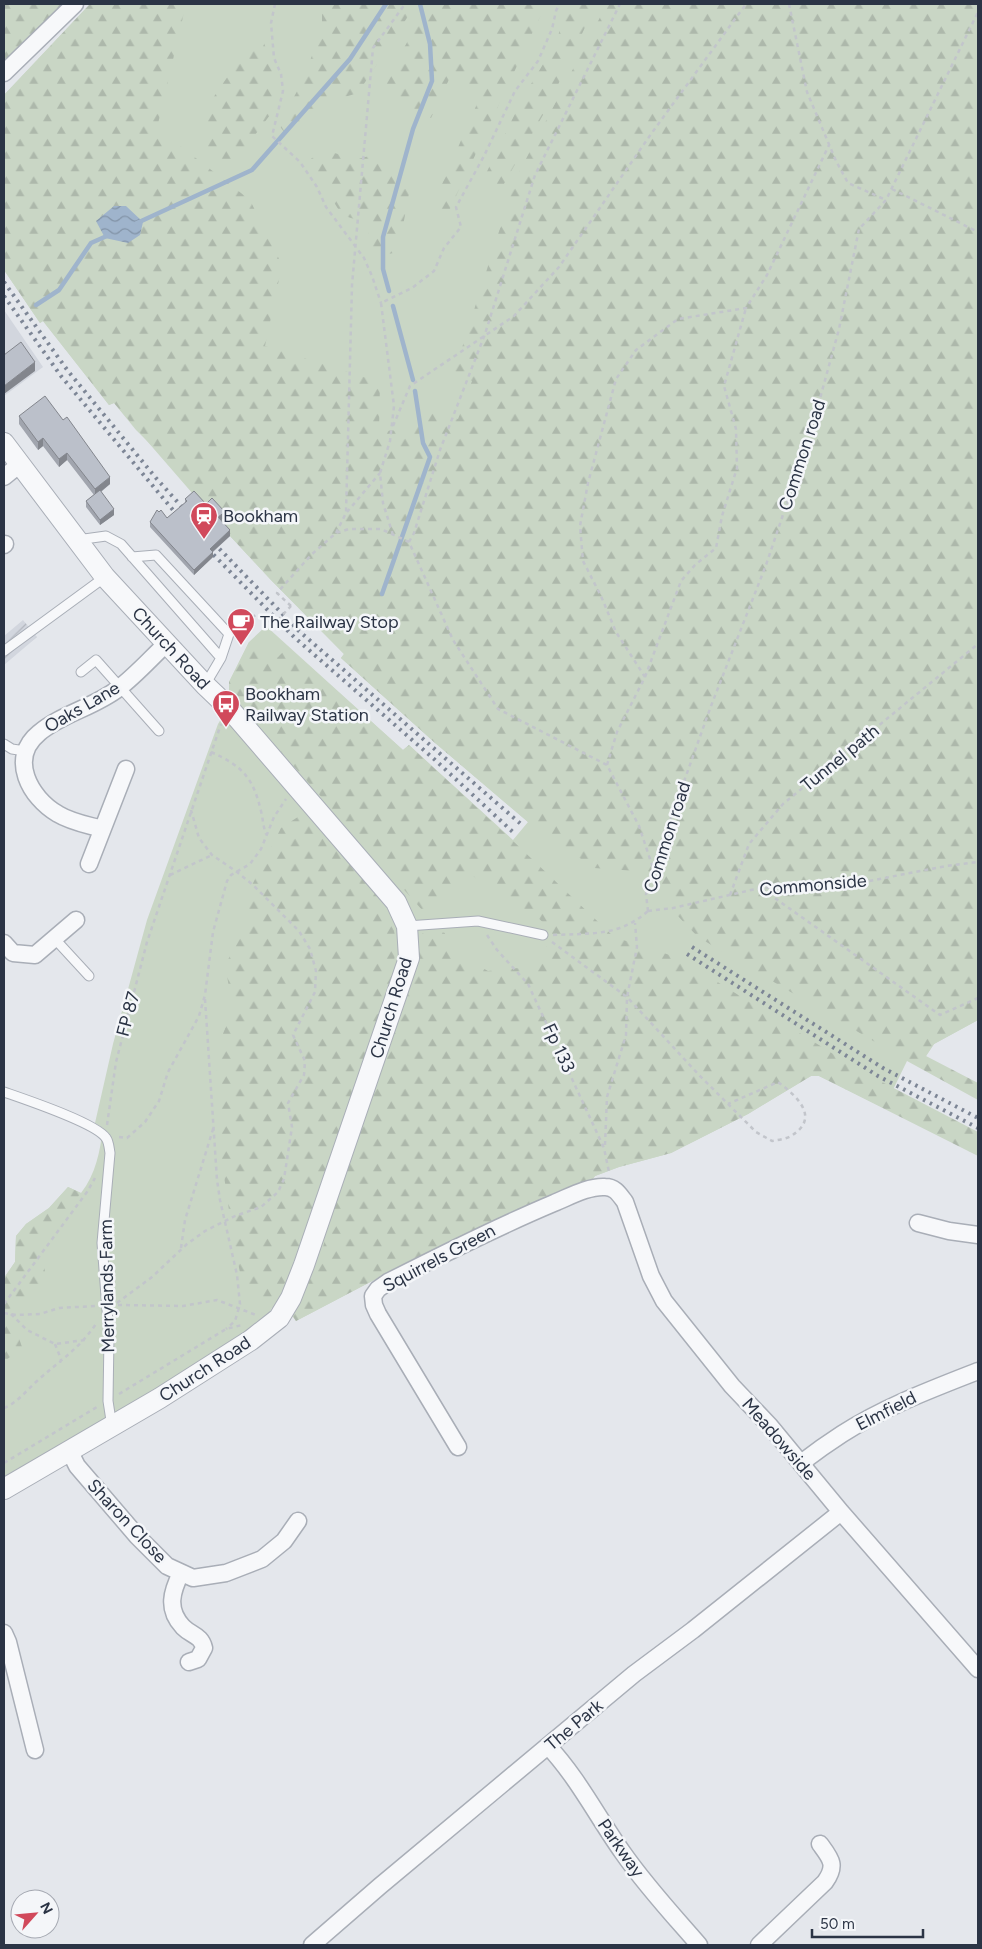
<svg xmlns="http://www.w3.org/2000/svg" width="982" height="1949" font-family="Figtree,sans-serif">
	<defs>
		<pattern id="industrial-furrows" width="10" height="10" patternUnits="userSpaceOnUse" patternTransform="scale(1.25)"><rect width="10" height="10" fill="#d2d6de"/><path d="M-1 1l2-2M0 10L10 0M9 11l2-2" fill="none" stroke="#b4b8c0"/></pattern>
		<pattern id="forest-firs" width="22" height="20" patternUnits="userSpaceOnUse" patternTransform="scale(1.25)"><rect width="22" height="20" fill="#c9d6c5"/><path d="M5 1l3.5 6h-7zM16 11l3.5 6h-7z" fill="#adb8ab"/></pattern>
		<pattern id="water-waves" width="16" height="10" patternUnits="userSpaceOnUse" patternTransform="scale(1.25)"><rect width="16" height="10" fill="#9fb4cc"/><path d="M0 5q4-4 8 0t8 0" fill="none" stroke="#8293a7"/></pattern>
	</defs>
	<rect width="100%" height="100%" fill="#e4e7ec"/>
	<path fill="#d2d6de" d="M4 310 43 367 4 396Z"/>
	<path fill="url(#industrial-furrows)" d="M23 620 37 637 4 665V636Z"/>
	<path fill="#c9d6c5" d="M90 4H978V1020L934 1044 926 1056 907 1061 884 1108 819 1076H811L748 1114 671 1153 619 1167 595 1176 589 1184 518 1210 397 1268 296 1321 290 1313 272 1308 265 1320 179 1379 4 1479V1278L15 1262 16 1236 26 1224 49 1208 68 1187 81 1193C96 1174 100 1151 103 1128L95 1123 113 1044 147 920 218 724 233 699 229 692V682L249 642 266 626 403 750 409 745 513 840 528 822 434 742 341 658 344 654 270 579 218 523 224 517 136 430 114 403 109 405 43 321 40 323 4 270V95Z"/>
	<path fill="url(#forest-firs)" d="M4 4H65L4 63Z
		M90 4H186L157 128 250 200 282 265 265 346 380 382 379 431 406 430 437 409 458 419 472 381 454 373 516 178 607 4H978V1020L934 1044 926 1056 978 1083V1100L907 1061 698 937 675 913 672 902 655 881 637 871 594 868 528 822 434 742 341 658 344 654 270 579 218 523 224 517 206 509 114 403 109 405 43 321 40 323 4 270V95Z
		M322 4H416L358 93 331 101 289 139 279 125 303 80 322 28Z
		M429 4H546L449 211 437 210 442 184 480 97 452 73 431 118 388 97 385 81Z
		M566 4H596L548 106 500 191 480 186 522 99 557 41Z
		M263 40 277 81 270 115 230 168 205 157 209 139 198 120 239 60Z
		M323 150 357 159 382 153 409 194 398 252 374 257 366 223 342 215 308 161Z
		M249 642 278 657 288 647 403 750 409 745 513 841 614 937 679 958 859 1070 978 1132V1156L819 1076H811L748 1114 671 1153 619 1167 595 1176 589 1184 518 1210 397 1268 296 1321 291 1313 321 1254 354 1140 414 965 419 936 429 929 445 933 443 946 488 971 540 966 552 931 534 914 511 908 472 875 455 884 439 908 423 911 233 698 229 692V682Z
		M307 811 376 893 392 920 396 941 393 975 321 1187 287 1279 272 1308 258 1305 243 1286 234 1245 221 1155 216 1051 233 1009 225 965 248 924 243 903 281 828Z
		M68 1187 81 1193 39 1248 45 1271 44 1294 9 1309 22 1347 4 1362V1278L15 1262 16 1236 26 1224 49 1208Z"/>
	<path fill="url(#water-waves)" d="M114 206H126L143 222 140 235 128 243 105 238 96 221Z"/>
	<g fill="none" stroke-linecap="round" stroke-linejoin="round">
		<path stroke="#9fb4cc" stroke-width="4.5" d="M137 223 252 170 350 59 386 4
			M389 291 383 269V237L413 129 432 81 430 44 420 4
			M36 305 59 290 91 243 109 235
			M393 306 413 380
			M382 594 430 457 423 443 415 391"/>
		<defs>
			<path id="service" d="M77 540 106 536 121 544 221 658
				M132 557 156 555 229 634 221 658 205 685
				M4 651 105 577
				M81 672 96 660 159 731
				M4 744 12 749 25 751
				M407 926 478 921 543 935
				M54 938 89 976
				M4 1092C24 1099 96 1123 106 1138 109 1142 109 1148 110 1153L102 1243 109 1336 108 1401 112 1427"/>
			<path id="minor" d="M4 73 75 4
				M4 477 20 464
				M4 545 5 544
				M102 829C88 825 71 822 58 814 30 798 8 758 39 733 61 714 95 707 119 688 136 675 151 658 167 643
				M89 864 126 769
				M4 943 13 953 35 955 76 920
				M918 1223 949 1231 978 1235
				M458 1447 378 1314 374 1305 373 1296 378 1289 388 1282C443 1254 497 1227 554 1203 569 1197 588 1186 605 1187 615 1187 619 1194 625 1202L651 1276 664 1301 732 1386 770 1426 841 1512 978 1669
				M69 1450 77 1466 137 1536 167 1566 193 1578 226 1573 262 1559 284 1541 298 1521
				M801 1463C814 1453 828 1443 842 1434 884 1407 932 1389 978 1371
				M181 1573C172 1591 166 1609 183 1627 192 1636 201 1635 204 1648L198 1659 189 1662
				M4 1633 8 1642 35 1750
				M548 1746C578 1778 598 1818 623 1853 646 1886 673 1915 699 1945
				M312 1945 380 1886 634 1674 693 1630 841 1512
				M759 1945 825 1882C837 1865 831 1859 820 1844"/>
			<g id="tertiary">
				<path id="s1" d="M4 443 105 577 205 685 228 707 396 902 407 926 409 958 304 1265 291 1298 279 1318 251 1340 160 1398 4 1489"/>
			</g>
		</defs>
		<use href="#service" stroke="#a9aeb7" stroke-width="11"/>
		<use href="#minor" stroke="#a9aeb7" stroke-width="19"/>
		<use href="#tertiary" stroke="#a9aeb7" stroke-width="22"/>
		<path stroke="#c2c5cb" stroke-width="2.5" stroke-dasharray="4 4" stroke-linecap="butt" d="M275 4 271 23 274 58 281 74 283 91 272 136 300 162 317 187 326 207 364 258 372 276 381 303
			M789 4 807 92 836 161 848 183 886 200
			M892 189 978 232
			M393 426 410 386 514 316 559 267 651 134 746 4
			M347 512 380 473
			M336 533 346 513 352 285 373 48 405 4
			M393 535 383 503 380 473 390 441 394 406 381 303 412 288 434 271 444 248 461 227 456 207 484 156 515 91 538 61 552 29 556 11 559 4
			M409 542 414 533 440 450 485 334 535 175 620 4
			M291 606 277 593 311 555 336 533 349 529H381L409 542 453 640 498 709 607 765 639 826 653 868
			M239 627 257 614 272 626
			M645 677 681 581 695 565 716 548 722 516 737 468 736 429 724 386 746 308
			M211 752C242 766 253 777 261 811 263 819 263 826 266 834
			M607 765 617 732 645 677 616 632 601 596 583 561 580 526 588 483 616 379 636 350 678 319 746 308 767 275 829 145
			M170 875 212 855
			M762 889 940 1015 978 998
			M730 895 749 844 783 804 978 644
			M648 911 646 894 653 868 711 706 766 565 810 435 839 329 859 229 886 200 978 12
			M648 911 673 908 760 888 864 882 946 866 978 862
			M487 935 497 950 528 984 604 1148 609 1172
			M553 935C590 933 619 937 648 911
			M552 942 627 997 699 1075 756 1132 772 1141C778 1140 786 1139 791 1136 821 1118 797 1096 778 1082L728 1104
			M205 999 217 1180 220 1200 237 1275 240 1304 235 1321 226 1329
			M107 1125 116 1062 147 942 221 724
			M119 1137 127 1138 145 1122 159 1101 168 1072 199 1016 205 995 213 932 227 881 231 875 250 864 261 849 274 817 286 799
			M605 1145 607 1097 626 1035 627 997 637 947 635 923
			M181 1248 185 1220 214 1126
			M117 1303 152 1277 187 1244 205 1231 235 1216 261 1207 278 1192 284 1179 292 1127 288 1103 304 1075 305 1061 293 1035 315 992 316 971 310 949 299 931 253 885 237 872 212 855 199 838 191 810
			M4 1304 87 1192 95 1178
			M118 1305 183 1306 217 1300 256 1315
			M4 1313 16 1315 40 1314 59 1308 95 1306
			M11 1314 27 1330 55 1344 85 1340
			M55 1344 61 1359 60 1363
			M119 1394 226 1329 242 1325
			M4 1408C17 1403 26 1391 37 1381 59 1361 78 1350 96 1324
			M4 1463 97 1407"/>
		<use href="#service" stroke="#f7f8fa" stroke-width="9"/>
		<use href="#minor" stroke="#f7f8fa" stroke-width="16"/>
		<use href="#tertiary" stroke="#f7f8fa" stroke-width="20"/>
		<path stroke="#7d8696" stroke-width="4" stroke-dasharray="2.5 5" stroke-linecap="butt" d="M4 282 68 371 156 478 191 517
			M4 296 61 376 183 522
			M209 538 299 631 522 825
			M203 544 294 637 434 759 514 833
			M692 947 883 1068 978 1118
			M687 954 878 1076 978 1128"/>
		<path stroke="#c2c5cb" stroke-width="2.5" stroke-dasharray="4 4" stroke-linecap="butt" d="M272 626 291 606"/>
	</g>
	<path fill="#a1a5ae" d="M19 416 110 484 101 492 114 515 100 525 86 507V501L94 495 67 460 59 467 43 446 38 450 19 424Z
		M185 499 206 504 225 517 221 520 230 536 213 552V557L194 575 150 527V522L159 512 167 518 185 503Z"/>
	<path fill="#83868d" d="M35 362V371L4 394V386Z
		M43 438V446L38 450V442Z
		M67 453V460L59 467V459Z
		M110 477V484L95 496V489Z
		M114 509V515L100 525V520Z
		M225 512V517L218 523V517Z
		M230 530V536L210 554V549Z
		M213 552V557L194 575V570Z"/>
	<path fill="#bbc0ca" stroke="#83868d" d="M21 342 35 362 4 386V355Z
		M45 396 63 420 67 417 110 477 95 489 67 453 59 459 43 438 38 442 19 416Z
		M100 490 114 509 100 520 86 501Z
		M194 491 206 504 212 498 225 512 218 517 230 530 210 549 213 552 194 570 150 522 157 510 159 512 161 510 167 518 187 501 185 499Z"/>
	<defs>
		<symbol id="station-pin" viewBox="-11 -11 22 30"><path d="M0 17L-7.5 6A9.5 9.5 0 1 1 7.5 6Z" fill="#d1495b" stroke="#f4f6f9"/><path d="M-3-6H3Q5-6 5-4V2Q5 4 3 4L4.5 6H3L1.5 4h-3L-3 6H-4.5L-3 4Q-5 4-5 2V-4Q-5-6-3-6ZM-3.5-4v3h7v-3ZM-3.5 1v1.5H-2V1ZM2 1v1.5H3.5V1Z" fill="#fff"/></symbol>
		<symbol id="cafe-pin" viewBox="-11 -11 22 30"><path d="M0 17L-7.5 6A9.5 9.5 0 1 1 7.5 6Z" fill="#d1495b" stroke="#f4f6f9"/><path d="M-5.5-4.5H6V0H3Q3 3.5 0 3.5H-2.5Q-5.5 3.5-5.5 0ZM3-3.2v2h1.7v-2ZM-6 4.5H4V6H-6Z" fill="#fff"/></symbol>
		<symbol id="bus-pin" viewBox="-11 -11 22 30"><path d="M0 17L-7.5 6A9.5 9.5 0 1 1 7.5 6Z" fill="#d1495b" stroke="#f4f6f9"/><path d="M-5-6H5V4H4V6H2V4H-2V6H-4V4H-5ZM-3.5-4V0h7V-4ZM-3.5 1.2v1.5H-2V1.2ZM2 1.2v1.5H3.5V1.2Z" fill="#fff"/></symbol>
	</defs>
	<g fill-rule="evenodd">
		<use href="#station-pin" x="188" y="500" width="32" height="43"/>
		<use href="#cafe-pin" x="225" y="606" width="32" height="43"/>
		<use href="#bus-pin" x="210" y="688" width="32" height="43"/>
	</g>
	<g text-anchor="middle" dominant-baseline="central" stroke-width="5" stroke-linejoin="round" paint-order="stroke">
		<g font-size="18" fill="#2b3445" stroke="#f4f6f9">
			<text transform="translate(802 455) rotate(-72)">Common road</text>
			<text stroke="none"><textPath href="#s1" startOffset="265">Church Road</textPath></text>
			<text transform="translate(82 707) rotate(-30)">Oaks Lane</text>
			<text transform="translate(840 758) rotate(-39)">Tunnel path</text>
			<text transform="translate(667 837) rotate(-72)">Common road</text>
			<text transform="translate(813 885) rotate(-5)">Commonside</text>
			<text transform="translate(391 1008) rotate(-73)">Church Road</text>
			<text transform="translate(128 1014) rotate(-75)">FP 87</text>
			<text transform="translate(559 1048) rotate(65)">Fp 133</text>
			<text transform="translate(439 1258) rotate(-28)">Squirrels Green</text>
			<text transform="translate(107 1286) rotate(-91)">Merrylands Farm</text>
			<text transform="translate(205 1369) rotate(-33)">Church Road</text>
			<text transform="translate(886 1411) rotate(-27)">Elmfield</text>
			<text transform="translate(779 1439) rotate(49)">Meadowside</text>
			<text transform="translate(127 1521) rotate(47)">Sharon Close</text>
			<text transform="translate(574 1725) rotate(-40)">The Park</text>
			<text transform="translate(621 1848) rotate(55)">Parkway</text>
		</g>
		<g font-size="18" fill="#2b3445" stroke="#f4f6f9" text-anchor="start">
			<text x="223" y="516">Bookham</text>
			<text x="260" y="622">The Railway Stop</text>
			<text x="245" y="694">Bookham<tspan x="245" dy="21">Railway Station</tspan></text>
		</g>
	</g>
	<rect width="982" height="1949" fill="none" stroke="#2b3445" stroke-width="10"/>
	<g transform="translate(35 1914) rotate(63)"><circle r="24" fill="#f4f6f9" stroke="#a4a8b1"/>
	<path d="M0-4L9 19L0 12L-9 19Z" fill="#d1495b"/>
	<text y="-8" font-size="14" font-weight="bold" text-anchor="middle" fill="#2b3445">N</text>
	</g>
	<path d="M812 1929v8h111v-8" fill="none" stroke="#2b3445" stroke-width="2.5"/>
	<text x="820" y="1929" font-size="15" fill="#2b3445" stroke="#f4f6f9" stroke-width="4" paint-order="stroke">50 m</text>
</svg>
